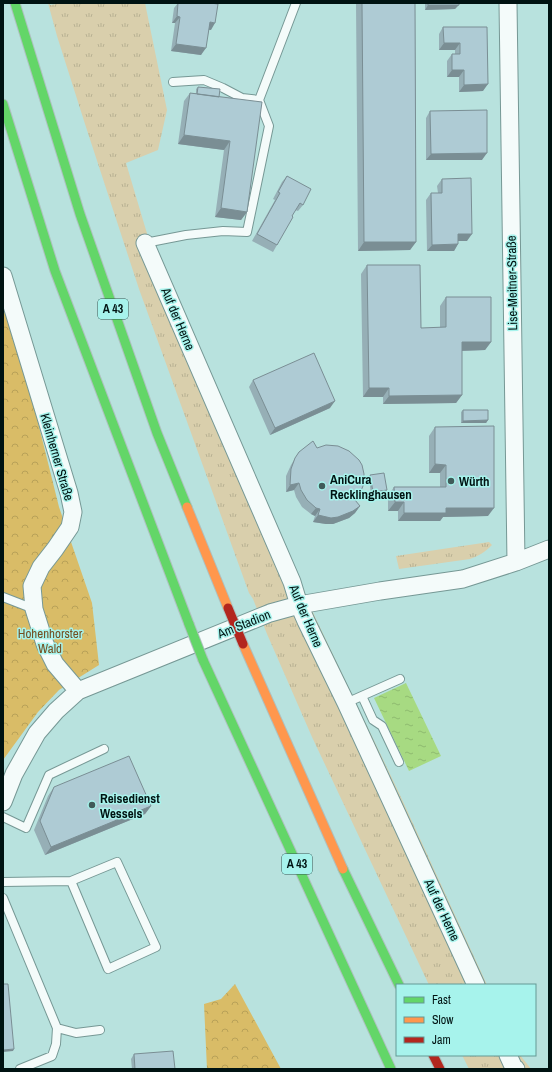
<svg xmlns="http://www.w3.org/2000/svg" width="552" height="1072" font-family="'Archivo Narrow',sans-serif">
	<defs>
		<pattern id="grass-tufts" width="24" height="20" patternUnits="userSpaceOnUse"><rect width="24" height="20" fill="#d9cfac"/><path d="M3 7l-1-3M5 7V3M7 7l1-3M15 17l-1-3M17 17v-4M19 17l1-3" fill="none" stroke="#b8b193"/></pattern>
		<pattern id="forest-crowns" width="20" height="18" patternUnits="userSpaceOnUse"><rect width="20" height="18" fill="#d9bc67"/><path d="M2 6a3 3 0 1 1 6 0M12 15a3 3 0 1 1 6 0" fill="none" stroke="#b8a158"/></pattern>
		<pattern id="water-ripples" width="26" height="14" patternUnits="userSpaceOnUse"><rect width="26" height="14" fill="#a7da82"/><path d="M2 4q2-2 4 0t4 0M15 11q2-2 4 0t4 0" fill="none" stroke="#8eba6f"/></pattern>
	</defs>
	<rect width="100%" height="100%" fill="#b8e2de"/>
	<path fill="url(#grass-tufts)" d="M48 3H49L50 5 63 3H145L167 110 158 150 126 163 157 267 316 619 399 793 487 985H429L312 737 267 634 253 599 249 593 139 289 85 124 57 36Z
		M489 542 492 545C485 552 479 556 470 559L399 569 396 556Z
		M462 1055H520L531 1069H469Z"/>
	<path fill="url(#forest-crowns)" d="M3 296 20 350 59 507 92 603 99 665 59 690 38 712 3 760Z
		M235 984 281 1069H207L204 1004 221 999Z"/>
	<path fill="url(#water-ripples)" d="M406 683 441 756 409 771 374 698Z"/>
	<g fill="none" stroke-linecap="round" stroke-linejoin="round">
		<defs>
			<path id="lane" d="M173 82 204 80 223 88 242 98 259 100
				M145 243 186 235 223 231 247 232 269 126 259 100 296 3
				M3 597 34 609
				M362 696 373 720 382 726 399 762
				M346 703 400 679
				M3 817 26 828 49 775 104 749
				M3 882 71 881 117 862 156 947 108 969 71 881
				M3 898 57 1028 56 1044 52 1056 20 1069
				M57 1028 76 1033 100 1030"/>
			<path id="street" d="M508 3 516 562
				M145 243 292 582 299 605 306 621 346 703 476 985
				M3 276 69 493 73 512 70 527 55 549 41 567 32 586 34 609 45 644 55 664 78 691
				M3 802 14 774 37 733 56 711 78 691 270 613 299 605 380 591 463 579 516 562 549 549
				M508 1055 513 1066 516 1069"/>
			<path id="fast" d="M15 3 80 214 157 433 187 507
				M3 104 55 271 189 624
				M203 660 391 1069
				M343 869 399 985"/>
			<path id="slow" d="M187 507 228 608
				M243 644 343 869"/>
			<path id="jam" d="M433 1055 440 1069"/>
		</defs>
		<use href="#lane" stroke="#769895" stroke-width="10"/>
		<use href="#street" stroke="#769895" stroke-width="19"/>
		<use href="#fast" stroke="#aec1bf" stroke-width="11"/>
		<use href="#slow" stroke="#aec1bf" stroke-width="11"/>
		<use href="#jam" stroke="#aec1bf" stroke-width="11"/>
		<use href="#lane" stroke="#f4fbfa" stroke-width="8"/>
		<use href="#street" stroke="#f4fbfa" stroke-width="17"/>
		<use href="#fast" stroke="#63d668" stroke-width="9"/>
		<use href="#slow" stroke="#ff974d" stroke-width="9"/>
		<use href="#jam" stroke="#b3261e" stroke-width="9"/>
		<defs>
			<path id="fast-bridge" d="M189 624 203 660"/>
			<path id="jam-bridge" d="M228 608 243 644"/>
		</defs>
		<use href="#fast-bridge" stroke="#aec1bf" stroke-width="11" stroke-linecap="butt"/>
		<use href="#jam-bridge" stroke="#aec1bf" stroke-width="11" stroke-linecap="butt"/>
		<use href="#fast-bridge" stroke="#63d668" stroke-width="9"/>
		<use href="#jam-bridge" stroke="#b3261e" stroke-width="9"/>
	</g>
	<path fill="#96afb6" d="M178 3H210L211 30H209L201 55 171 51 175 23H172L174 8Z
		M356 3H415L416 242 410 250 358 251Z
		M425 3H459L455 9 425 10Z
		M443 27H487L483 91 459 92V77H447V61L452 54H455V50H439V34Z
		M198 87 219 97 247 212 241 220 215 217 224 150 178 144 184 101 190 93H196V89Z
		M430 111 482 160H426V118Z
		M287 176 303 205 298 211 295 210 277 245 273 252 252 241 275 200 273 199 282 182Z
		M442 179 467 241H458V244L454 251H427L426 200 431 193H438L437 186Z
		M367 265 421 328H440V306L446 297 491 342 485 350 462 351V395L456 403 383 404V397H363L361 274Z
		M253 380 330 408 270 435 249 387Z
		M463 410 488 420 486 423H461V412Z
		M435 427 488 516 443 517 440 521H398V511H388V496L394 487H440V473H429V436Z
		M317 448 355 500 360 506 355 513 349 518 333 524H326L313 522 315 516 311 514 302 507 296 497 294 490 286 492V476L291 465 299 452Z
		M370 475 387 490 385 492 371 495 369 477Z
		M54 787 151 806 145 814 45 855 34 830 48 796Z
		M134 1054 175 1069H132L131 1059Z"/>
	<path fill="#7a8e94" d="M428 5H459L455 9 425 10Z
		M177 16 180 17 175 23H172Z
		M210 22 215 23 211 30 205 29Z
		M444 43H460L455 50H439Z
		M176 44 206 48 201 55 171 51Z
		M452 70H464L459 77H447Z
		M488 84 483 91 459 92 464 85Z
		M184 135 230 141 224 150 178 144Z
		M487 153 482 160H426L431 154Z
		M221 208 247 212 241 220 215 217Z
		M458 234H472L467 241H454Z
		M364 242H416L410 250 358 251Z
		M458 244 454 251H427L432 245Z
		M462 342H491L485 350 456 351Z
		M369 388H389L383 397H363Z
		M462 395 456 403 383 404 389 396Z
		M335 401 330 408 270 435 275 428Z
		M488 420 486 423H461L463 421Z
		M435 464 446 465 440 473H429Z
		M299 483 294 490 286 492 290 485Z
		M387 490 385 492 371 495 373 492Z
		M395 502H404L398 511H388Z
		M360 506 355 513 349 518 333 524H326L313 522 318 515Z
		M316 508 320 509 315 516 311 514Z
		M446 508H494L488 516 443 517 440 521H398L404 513Z
		M151 806 145 814 45 855 51 847Z
		M14 1049 13 1051 3 1052V1050Z"/>
	<path fill="#aecbd4" stroke="#7a8e94" d="M178 3H210L218 4 215 23 210 22 206 48 176 44 180 17 177 16Z
		M362 3H415L416 242H364Z
		M428 3H459V5H428Z
		M443 27H487L488 84 464 85V70H452V54H460V43H444Z
		M198 87 220 89 219 97 197 94Z
		M190 93 262 102 247 212 221 208 230 141 184 135Z
		M487 110V153L431 154 430 111Z
		M287 176 311 189 303 205 300 203 292 216 293 217 277 245 257 234 280 193 278 192Z
		M471 178 472 234H458V244L432 245 431 193H442V179Z
		M367 265H420L421 328 446 327V297H491V342H462V395L389 396V388H369Z
		M314 353 335 401 275 428 253 380Z
		M463 410H488V420L463 421Z
		M494 426V508H446V513H404V502H395L394 487H446V465L435 464V427Z
		M313 441 317 448 326 445 338 446 349 451 359 460 362 465 364 474 363 486 360 493 355 500 360 506 353 511 338 517 331 518 318 515 320 509 316 508 307 500 301 490 299 483 290 485 291 469 295 458 299 452Z
		M384 473 387 490 373 492 370 475Z
		M129 756 151 806 51 847 40 821 54 787Z
		M3 984H8L14 1049 3 1050Z
		M173 1051 175 1069H135L134 1054Z"/>
	<g fill="#405b59" stroke="#a7f3ec" stroke-width="1.5">
		<circle cx="451" cy="481" r="4"/>
		<circle cx="322" cy="486" r="4"/>
		<circle cx="92" cy="805" r="4"/>
	</g>
	<g text-anchor="middle" dominant-baseline="central" stroke-width="3" stroke-linejoin="round" paint-order="stroke">
		<g fill="#a7f3ec" stroke="#325653" stroke-width="1">
			<rect x="98" y="299" width="30" height="20" rx="3"/>
			<rect x="282" y="854" width="30" height="20" rx="3"/>
		</g>
		<g font-size="12" font-weight="bold" fill="#001312">
			<text x="113" y="309">A 43</text>
			<text x="297" y="864">A 43</text>
		</g>
		<g font-size="13" fill="#001312" stroke="#a7f3ec">
			<text transform="translate(512 283) rotate(-91)">Lise-Meitner-Straße</text>
			<text transform="translate(178 319) rotate(67)">Auf der Herne</text>
			<text transform="translate(57 457) rotate(74)">Kleinherner Straße</text>
			<text transform="translate(306 616) rotate(67)">Auf der Herne</text>
			<text transform="translate(244 624) rotate(-22)">Am Stadion</text>
			<text transform="translate(442 910) rotate(65)">Auf der Herne</text>
		</g>
		<g font-size="13" font-weight="bold" fill="#001312" stroke="#a7f3ec" text-anchor="start">
			<text x="330" y="479">AniCura<tspan x="330" dy="15">Recklinghausen</tspan></text>
			<text x="459" y="481">Würth</text>
			<text x="100" y="798">Reisedienst<tspan x="100" dy="15">Wessels</tspan></text>
		</g>
		<g font-size="13" fill="#744f22" stroke="#a7f3ec">
			<text x="50" y="633">Hohenhorster<tspan x="50" dy="15">Wald</tspan></text>
		</g>
	</g>
	<rect width="552" height="1072" fill="none" stroke="#001312" stroke-width="8"/>
	<rect x="396" y="984" width="140" height="72" fill="#a7f3ec" stroke="#649995"/>
	<rect x="404" y="997" width="20" height="6" fill="#63d668" stroke="#649995"/>
	<text x="432" y="1004" font-size="12" fill="#001312">Fast</text>
	<rect x="404" y="1017" width="20" height="6" fill="#ff974d" stroke="#649995"/>
	<text x="432" y="1024" font-size="12" fill="#001312">Slow</text>
	<rect x="404" y="1037" width="20" height="6" fill="#b3261e" stroke="#649995"/>
	<text x="432" y="1044" font-size="12" fill="#001312">Jam</text>
</svg>
